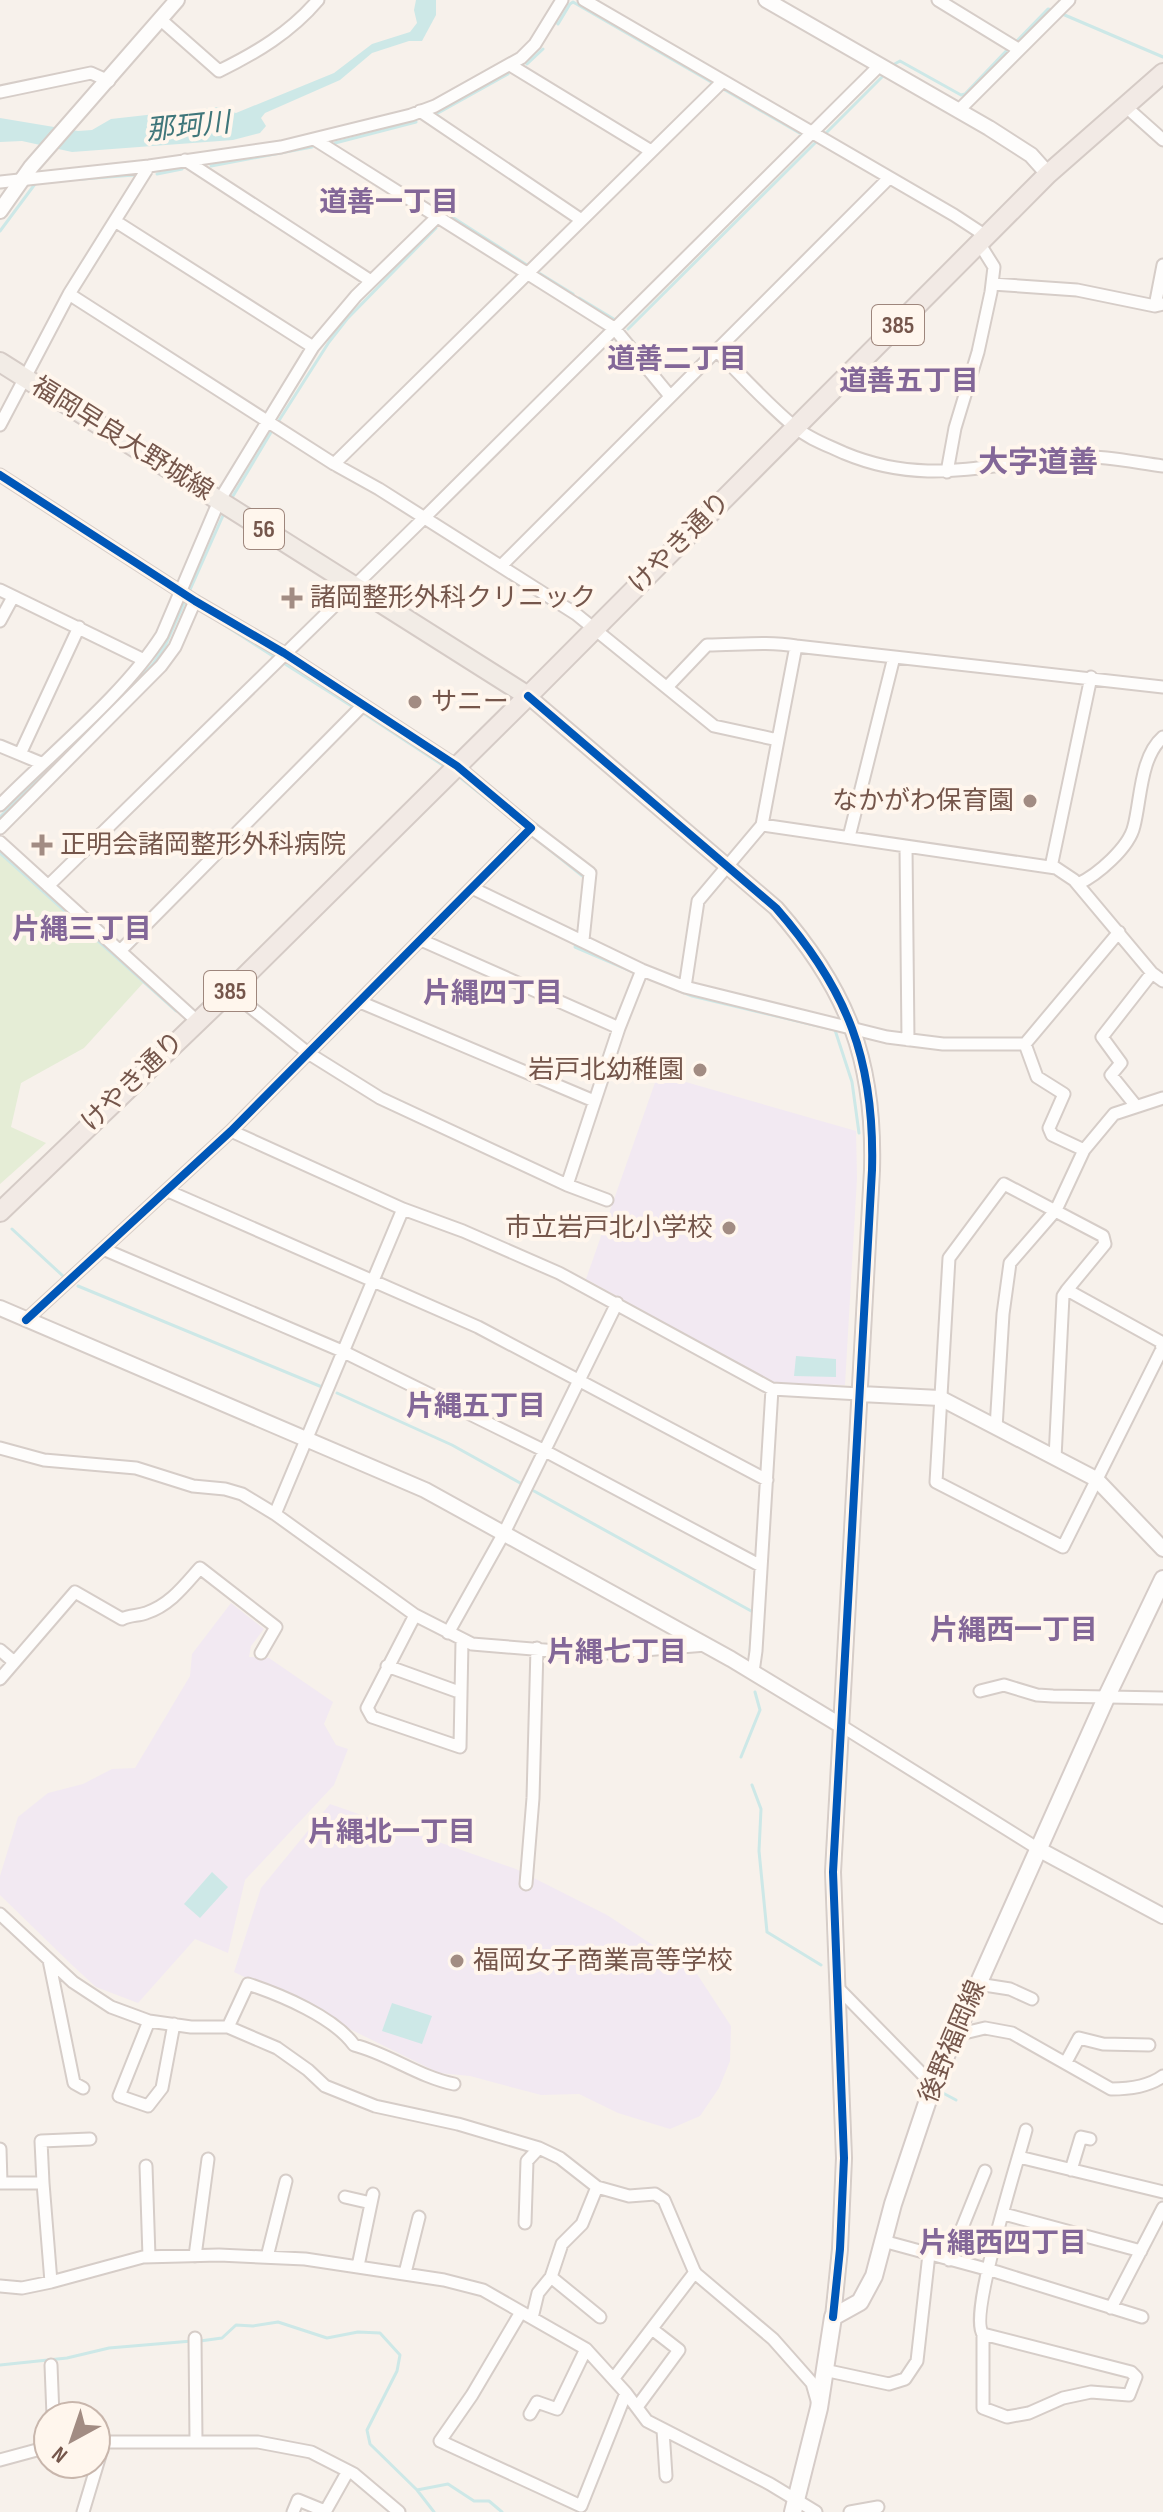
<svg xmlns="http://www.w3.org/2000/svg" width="1163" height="2512" font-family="'Sofia Sans Condensed','Noto Sans JP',sans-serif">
	<rect width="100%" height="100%" fill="#f7f1eb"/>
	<path fill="#f2e9f2" d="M658 1074 856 1131 857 1178 845 1385 774 1383 586 1279Z
		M231 1603 264 1629 251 1646 249 1657 269 1658 333 1702 324 1724 336 1745 348 1749 334 1785 245 1880 228 1953 195 1939 138 2003 96 1987 73 1966 0 1895V1876L18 1817 48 1793 83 1784 112 1769 135 1768 190 1676 192 1654Z
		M330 1804 516 1869 607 1915 697 1974 731 2026 730 2061 719 2088 700 2116 670 2129 618 2113 579 2094 541 2095 470 2076 439 2073 234 1972 261 1888Z"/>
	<path fill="#e5edd6" d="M0 854 144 982 84 1048 21 1083 11 1127 46 1143 0 1184Z"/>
	<path fill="#cde8e7" d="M416 0H436V15L422 41H409L372 53 340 80 265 113 261 118 266 126 260 133 233 140 72 152 22 141 0 142V118L78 131 92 130 111 119 218 107 236 113 334 73 372 44 410 32 417 23 414 10Z
		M796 1356 836 1359V1377L794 1376Z
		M212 1872 228 1887 200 1918 184 1904Z
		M392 2003 432 2016 422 2044 382 2031Z"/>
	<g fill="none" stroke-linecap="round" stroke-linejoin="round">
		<path stroke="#cde8e7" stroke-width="3" d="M1060 13 1163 57
			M556 22 558 24 570 4 573 2 803 135
			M1015 43 1048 9 1053 10
			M527 64 543 49
			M891 66 900 61 961 95 965 94 1009 48
			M438 113 508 74
			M824 135 884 75
			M335 143 416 122
			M211 166 312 147
			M157 174 182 169
			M82 179 134 175
			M449 215 527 265
			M0 231 35 184
			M539 273 573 294
			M579 298 617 321
			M628 329 818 140
			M278 422 329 342 347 319 436 228
			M230 501 273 429
			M189 592 225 511
			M218 621 276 658
			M282 662 353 707
			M111 706 153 664 166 644 186 599
			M360 711 447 768
			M457 775 513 820
			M0 817 100 717
			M535 838 585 878
			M0 853 176 1011
			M576 943 575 947 638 974
			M653 980 692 996 835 1030 852 1082 859 1133
			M12 1229 63 1276
			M78 1286 322 1387
			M337 1393 452 1445 522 1484
			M534 1491 753 1612 750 1651
			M741 1757 760 1710 755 1692
			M752 1785 761 1809 759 1851 767 1932 821 1965
			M941 2092 956 2100
			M200 2341 222 2338 236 2325 253 2326 278 2322 327 2338 358 2332 380 2333 400 2355 397 2371 367 2430 370 2444 417 2490 448 2484 474 2501H489L502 2512
			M0 2365 67 2358 109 2348 192 2341
			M417 2490 434 2512"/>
		<defs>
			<path id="minor" d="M584 0 954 215 986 236
				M938 0 1018 49
				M160 19 219 71C256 53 291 32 318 0
				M510 65 651 151
				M0 92 91 73 109 81
				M1125 106 1163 140
				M420 111 580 219
				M958 111 1069 0
				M314 139 614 328 670 396
				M185 160 371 281
				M0 182 149 166 281 147 411 115 435 106 521 58 535 44 562 0
				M115 221 313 347
				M992 284 1077 290 1155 306 1163 304
				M69 294 334 464 379 489 576 614 714 726 778 740 796 646C767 641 737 645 707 645L668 686
				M1155 306 1163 265
				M716 350C742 376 767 404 795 427 809 439 827 445 844 453 928 488 987 462 1072 457 1102 455 1133 462 1163 466
				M0 425 69 294 149 166
				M334 464 723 81
				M947 472 955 428 978 352 991 292 994 267 979 243
				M0 475 195 601 284 653 457 766 531 828 231 1131 26 1320
				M501 566 889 178
				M0 590 144 660
				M0 621 13 597
				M796 646 1163 687
				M778 740 762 825 698 901 685 987 887 1037 943 1044H1025
				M0 746 41 763
				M20 754 79 627
				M0 805C52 752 123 696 162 635L219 501 313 347 356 296 436 218
				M762 825 1056 868 1074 880 1152 973 1163 981
				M0 828 161 666 175 647 195 601
				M531 828 590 873 583 940
				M849 837 894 657
				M0 842 197 1021
				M906 847 908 1040
				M1051 867 1091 677
				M1078 884C1097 875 1129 848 1134 826 1141 799 1140 757 1163 737
				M48 886 425 517 879 66
				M472 888 642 970 685 987
				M421 940 619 1028
				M120 951 363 705
				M230 991 308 1053 380 1098 567 1185 607 1200
				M360 1002 594 1101
				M1025 1044 1037 1077 1064 1094 1049 1128 1052 1135 1084 1150 1114 1114 1163 1098
				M1025 1044 1119 932
				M1136 1106 1111 1075 1121 1063 1102 1037 1152 973
				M231 1131 403 1209 463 1231 559 1273 772 1389 860 1394
				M1004 1184 1103 1236 1105 1244 1067 1290 1161 1342 1162 1349 1063 1547 936 1482 949 1258Z
				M567 1185 619 1028 642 970
				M168 1191 478 1327 767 1480
				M103 1249 342 1351 545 1451 761 1566
				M996 1428 1003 1314 1010 1263 1056 1210 1084 1150
				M0 1448 44 1460 136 1468 193 1486 225 1489 242 1494 275 1514 415 1615 472 1644 594 1654 706 1645
				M1055 1458 1063 1296 1067 1290
				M275 1514 403 1209
				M415 1615 367 1708 372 1717 460 1747 462 1641
				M448 1633 504 1533 617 1303
				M0 1650 14 1662
				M387 1666 459 1692
				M753 1672 756 1651 772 1389
				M0 1679 75 1592 122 1619C130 1615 138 1616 146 1613 170 1605 184 1586 200 1568L276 1627 261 1653
				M980 1691 1004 1685 1037 1695 1053 1696 1163 1698
				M840 1725 1040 1850
				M526 1884 533 1798 537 1648
				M0 1914 73 1982 111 2007 149 2021 191 2027H228L277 2048 308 2070 325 2086 375 2106 458 2124 539 2148 560 2158 597 2187 629 2196 655 2194 664 2200 695 2273 773 2339 812 2383 818 2404
				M49 1960 74 2083 83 2088
				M978 1984 1010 1989 1032 1999
				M838 1988 933 2085
				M149 2021 119 2096 148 2106 162 2088 174 2024
				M228 2027 248 1984C281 1995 334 2017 354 2045 389 2054 419 2077 454 2084
				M956 2035 985 2028 1012 2033 1111 2089C1129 2089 1148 2087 1163 2076
				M1066 2062 1079 2038 1103 2044 1149 2045
				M0 2149 1 2183H43L41 2141 90 2139
				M1019 2157 1163 2192
				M146 2166 149 2257
				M1071 2170 1081 2137 1090 2139
				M43 2183 51 2282
				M345 2197 371 2203
				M1004 2214 1141 2251
				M525 2223 527 2161 539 2148
				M883 2241 997 2272 1142 2317
				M195 2256 208 2159
				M267 2257 286 2181
				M949 2260 985 2171
				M358 2266 373 2194
				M405 2273 419 2217
				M551 2277 600 2317
				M0 2286 22 2288 51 2282 143 2257 219 2255 305 2259 444 2280 483 2290 586 2349 626 2393 647 2421 770 2484 816 2512
				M1111 2308 1163 2208
				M521 2312 472 2395 440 2441 581 2506 626 2393
				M532 2318 538 2293 551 2277 562 2244 582 2224 597 2187
				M983 2334 1131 2372 1136 2377 1129 2395 1091 2392 1063 2398 1029 2413 1007 2417 983 2408V2334C968 2316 1018 2161 1026 2130
				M195 2338 196 2441
				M51 2365 53 2416
				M824 2370 889 2384 905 2379 917 2361 929 2254
				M614 2378 695 2272
				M637 2407 679 2350 652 2329
				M530 2414 537 2402 557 2409 586 2349
				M663 2430 666 2476
				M96 2442H258L311 2452 354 2474 399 2512
				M0 2460 48 2447
				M83 2512 104 2442
				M293 2512 298 2500 325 2511
				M325 2512 348 2471
				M850 2512 878 2507"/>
			<path id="tertiary" d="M766 0 989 128 1031 155 1048 174
				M0 211 31 167 177 0
				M528 696 776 908C848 990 875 1061 872 1170L833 1872 844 2158 840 2249 833 2317
				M0 1308 425 1490 731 1659 840 1725
				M860 1394 940 1398 1096 1479 1163 1549
				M1040 1850 1163 1916"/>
			<path id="secondary" d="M793 2512 819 2408 833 2317 860 2302 874 2276 893 2204 933 2085 1106 1698 1163 1579"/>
			<path id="primary" d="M0 362 528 696"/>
			<path id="trunk" d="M0 1212 230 991 528 696 1048 174 1163 73"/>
		</defs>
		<use href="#minor" stroke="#d6cdc8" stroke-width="15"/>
		<use href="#tertiary" stroke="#d6cdc8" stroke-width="18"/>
		<use href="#secondary" stroke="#d6ccc8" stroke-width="20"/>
		<use href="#primary" stroke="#d5cbc6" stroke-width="22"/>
		<use href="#trunk" stroke="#d5cbc6" stroke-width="22"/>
		<use href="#minor" stroke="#fefdfc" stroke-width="11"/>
		<use href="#tertiary" stroke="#fefdfc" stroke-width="14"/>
		<use href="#secondary" stroke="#fefdfc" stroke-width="16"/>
		<use href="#primary" stroke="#f2ece6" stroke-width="18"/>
		<use href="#trunk" stroke="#f2eae5" stroke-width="18"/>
		<defs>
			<path id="cycleway" d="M0 475 195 601 284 653 457 766 531 828 231 1131 26 1320
				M528 696 776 908C848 990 875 1061 872 1170L833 1872 844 2158 840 2249 833 2317"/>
		</defs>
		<use href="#cycleway" stroke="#fff6ed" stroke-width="13"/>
		<use href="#cycleway" stroke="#0057b8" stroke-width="8"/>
	</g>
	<g fill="#a28c83" stroke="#fff6ed" stroke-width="3">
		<path d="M288 586h8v8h8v8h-8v8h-8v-8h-8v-8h8z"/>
		<circle cx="415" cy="702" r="8"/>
		<circle cx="1030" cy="801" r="8"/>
		<path d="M38 833h8v8h8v8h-8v8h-8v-8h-8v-8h8z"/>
		<circle cx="700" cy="1070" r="8"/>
		<circle cx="729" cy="1228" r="8"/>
		<circle cx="457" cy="1961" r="8"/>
	</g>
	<g text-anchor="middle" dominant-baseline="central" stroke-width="8" stroke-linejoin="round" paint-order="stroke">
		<g fill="#fff6ed" stroke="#9e867c" stroke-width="2">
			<rect x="872" y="305" width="52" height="40" rx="6"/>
			<rect x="244" y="509" width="40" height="40" rx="6"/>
			<rect x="204" y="971" width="52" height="40" rx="6"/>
		</g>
		<g font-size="24" font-weight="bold" fill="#75564b">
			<text x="898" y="325">385</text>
			<text x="264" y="529">56</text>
			<text x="230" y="991">385</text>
		</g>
		<g font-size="26" fill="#75564b" stroke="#fff6ed">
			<text transform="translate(122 439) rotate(32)">福岡早良大野城線</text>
			<text transform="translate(680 543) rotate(-45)">けやき通り</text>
			<text transform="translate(133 1082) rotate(-44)">けやき通り</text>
			<text transform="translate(953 2042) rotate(-67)">後野福岡線</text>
		</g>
		<g font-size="26" fill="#75564b" stroke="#fff6ed" text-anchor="start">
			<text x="310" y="598">諸岡整形外科クリニック</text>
			<text x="431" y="702">サニー</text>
			<text x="1014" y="801" text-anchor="end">なかがわ保育園</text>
			<text x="60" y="845">正明会諸岡整形外科病院</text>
			<text x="684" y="1070" text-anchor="end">岩戸北幼稚園</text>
			<text x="713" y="1228" text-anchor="end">市立岩戸北小学校</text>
			<text x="473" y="1961">福岡女子商業高等学校</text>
		</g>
		<g font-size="28" font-style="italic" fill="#3f767a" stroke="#fff6ed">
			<text transform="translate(188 127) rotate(-6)">那珂川</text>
		</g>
		<g font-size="28" font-weight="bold" fill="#836798" stroke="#fff6ed">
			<text x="389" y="202">道善一丁目</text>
			<text x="677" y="359">道善二丁目</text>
			<text x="909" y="381">道善五丁目</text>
			<text x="82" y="929">片縄三丁目</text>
			<text x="493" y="993">片縄四丁目</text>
			<text x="476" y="1406">片縄五丁目</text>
			<text x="1014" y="1630">片縄西一丁目</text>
			<text x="617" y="1652">片縄七丁目</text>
			<text x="392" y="1832">片縄北一丁目</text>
			<text x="1003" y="2243">片縄西四丁目</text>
		</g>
		<g font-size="30" font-weight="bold" fill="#836798" stroke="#fff6ed">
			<text x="1038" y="463">大字道善</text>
		</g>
	</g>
	<g transform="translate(72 2440) rotate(220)"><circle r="38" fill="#fff6ed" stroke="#c8b6ac" stroke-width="2"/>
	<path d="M0-6L14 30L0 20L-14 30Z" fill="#a28c83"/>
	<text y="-12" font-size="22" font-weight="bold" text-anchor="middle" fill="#75564b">N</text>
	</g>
</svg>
